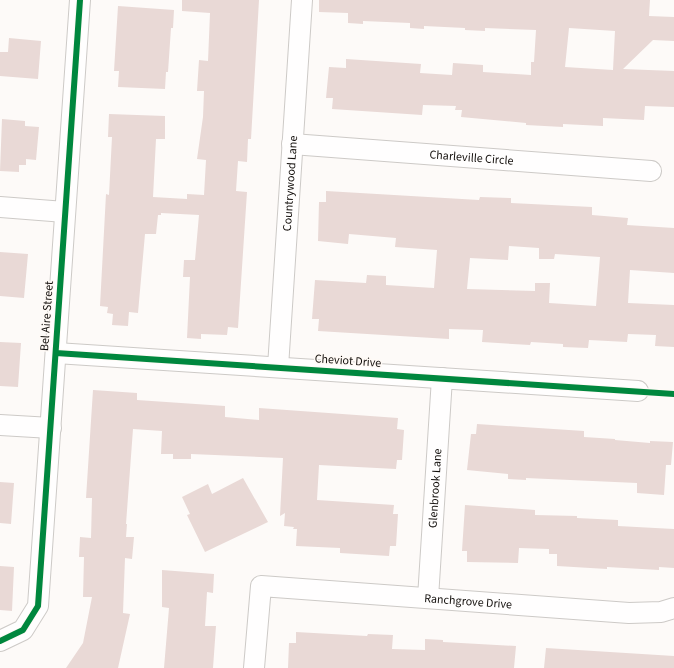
<svg xmlns="http://www.w3.org/2000/svg" width="674" height="668" font-family="'Source Sans 3',sans-serif">
	<rect width="100%" height="100%" fill="#fdfaf8"/>
	<path fill="#e9d9d6" fill-rule="evenodd" d="M182 0H259L251 139H248L247 162 238 161 236 191 247 192 238 328 228 327 227 335 201 334V339L187 338 190 277H183L184 260H195L199 215 161 213V215H158L156 234H145L138 313 129 312 128 326 112 325 113 314 107 313 108 307 100 306 106 194 109 195 112 137H108L109 114 165 116V139H156L153 197 187 199V194L204 195 206 160 197 159 203 117 204 91H197L199 60 208 61 210 13 182 11Z
		M319 0H650L649 16 674 17V41L653 40 623 69 674 71V107L645 106 644 120 603 118V126L563 124V127L526 125V123L461 117 462 110H455L456 106 423 105 422 115 332 109 333 98H326L329 67 346 68V59L421 64 420 73 452 75 453 63 483 65V72L531 75V62H534L536 30 485 28V31L465 30V28L424 26V29L410 28V23L363 21V24L348 23V13L319 12ZM569 28 615 31 613 70 565 67Z
		M118 6 174 10 173 28H171L168 72H166L165 89 118 87 119 71H114Z
		M9 38 41 41 38 79 0 76V52H8Z
		M2 119 25 121V126L39 127 36 160 26 159V165H19V172L0 171Z
		M326 191 479 200 480 197 511 198V203L592 207V215L628 218 627 225 674 228V273L630 270 628 303 674 305V347L655 346 656 335 628 334 627 342 589 340 588 348 563 347V344L531 342 530 345 482 342 483 330 449 329V339L318 331 319 319H312L315 280 366 283 367 275 386 276V285L434 288 437 250 395 247 396 238 349 234 348 244 318 241 319 202H326ZM509 246 539 248V259H554L555 254 600 257 596 306 549 303 550 283H535V291L467 289 470 258 508 260Z
		M0 252 28 254 24 298 0 296Z
		M0 342 21 343 18 387 0 386Z
		M93 390 137 393V400L225 406V417L259 420V408L398 418 397 429 404 430 402 460H397L396 469 319 465 317 500 394 505 393 514H398L396 546H390L389 556 340 553V548L296 546 297 529H293L294 527 284 526 285 513 280 516 283 458 191 454V459H173V454H161L162 431 133 429 126 524H127L126 537H134L132 559 125 558 123 613 130 614 118 668H66L83 643 92 597H83L84 557H79L80 537 91 538 92 498H86Z
		M477 424 584 431V437L615 439V440L650 443V441L673 442 671 465H666L664 495 637 493V483L526 478V480L508 479V474L467 470 471 434H476Z
		M243 478 268 522 205 552 187 515 190 514 182 497 208 484 212 494Z
		M0 482 14 483 11 524 0 523Z
		M465 505 535 510V515L577 516V518L618 520V526L674 529V568L659 567V570L607 567V569L557 566V554H549V549L519 548 518 563 467 562V551H462Z
		M0 566 14 567 12 611 0 610Z
		M162 570 214 574 213 593 207 592 205 626H216L213 668H164L169 608 162 607Z
		M296 632 367 636 368 634 393 635 392 649 425 650V639L443 640V642L516 646 514 668H288L289 643H296Z
		M546 648 674 656V668H544Z"/>
	<g fill="none" stroke-linecap="round" stroke-linejoin="round">
		<defs>
			<g id="minor">
				<path id="s1" d="M292 144 651 171"/>
				<path d="M0 207 65 212"/>
				<path d="M56 353 638 391"/>
				<path id="s2" d="M278 367 302 0"/>
				<path d="M0 425 51 428"/>
				<path id="s3" d="M428 598 442 378"/>
				<path d="M0 641 23 630 38 606 80 0"/>
				<path id="s4" d="M254 668 261 586 629 613 661 612 674 608"/>
			</g>
		</defs>
		<use href="#minor" stroke="#cdcac7" stroke-width="22"/>
		<use href="#minor" stroke="#fffefe" stroke-width="20"/>
		<defs>
			<path id="cycleway" d="M56 353 674 394
				M0 641 23 630 38 606 80 0"/>
		</defs>
		<use href="#cycleway" stroke="#fffaf6" stroke-width="8"/>
		<use href="#cycleway" stroke="#00873e" stroke-width="6"/>
	</g>
	<g text-anchor="middle" dominant-baseline="central" stroke-width="3" stroke-linejoin="round" paint-order="stroke">
		<g font-size="12" fill="#14100d" stroke="#fffaf6">
			<text stroke="none"><textPath href="#s1" startOffset="180">Charleville Circle</textPath></text>
			<text stroke="none"><textPath href="#s2" startOffset="184">Countrywood Lane</textPath></text>
			<text transform="translate(47 316) rotate(-86)">Bel Aire Street</text>
			<text transform="translate(348 361) rotate(4)">Cheviot Drive</text>
			<text stroke="none"><textPath href="#s3" startOffset="110">Glenbrook Lane</textPath></text>
			<text stroke="none"><textPath href="#s4" startOffset="290">Ranchgrove Drive</textPath></text>
		</g>
	</g>
</svg>
